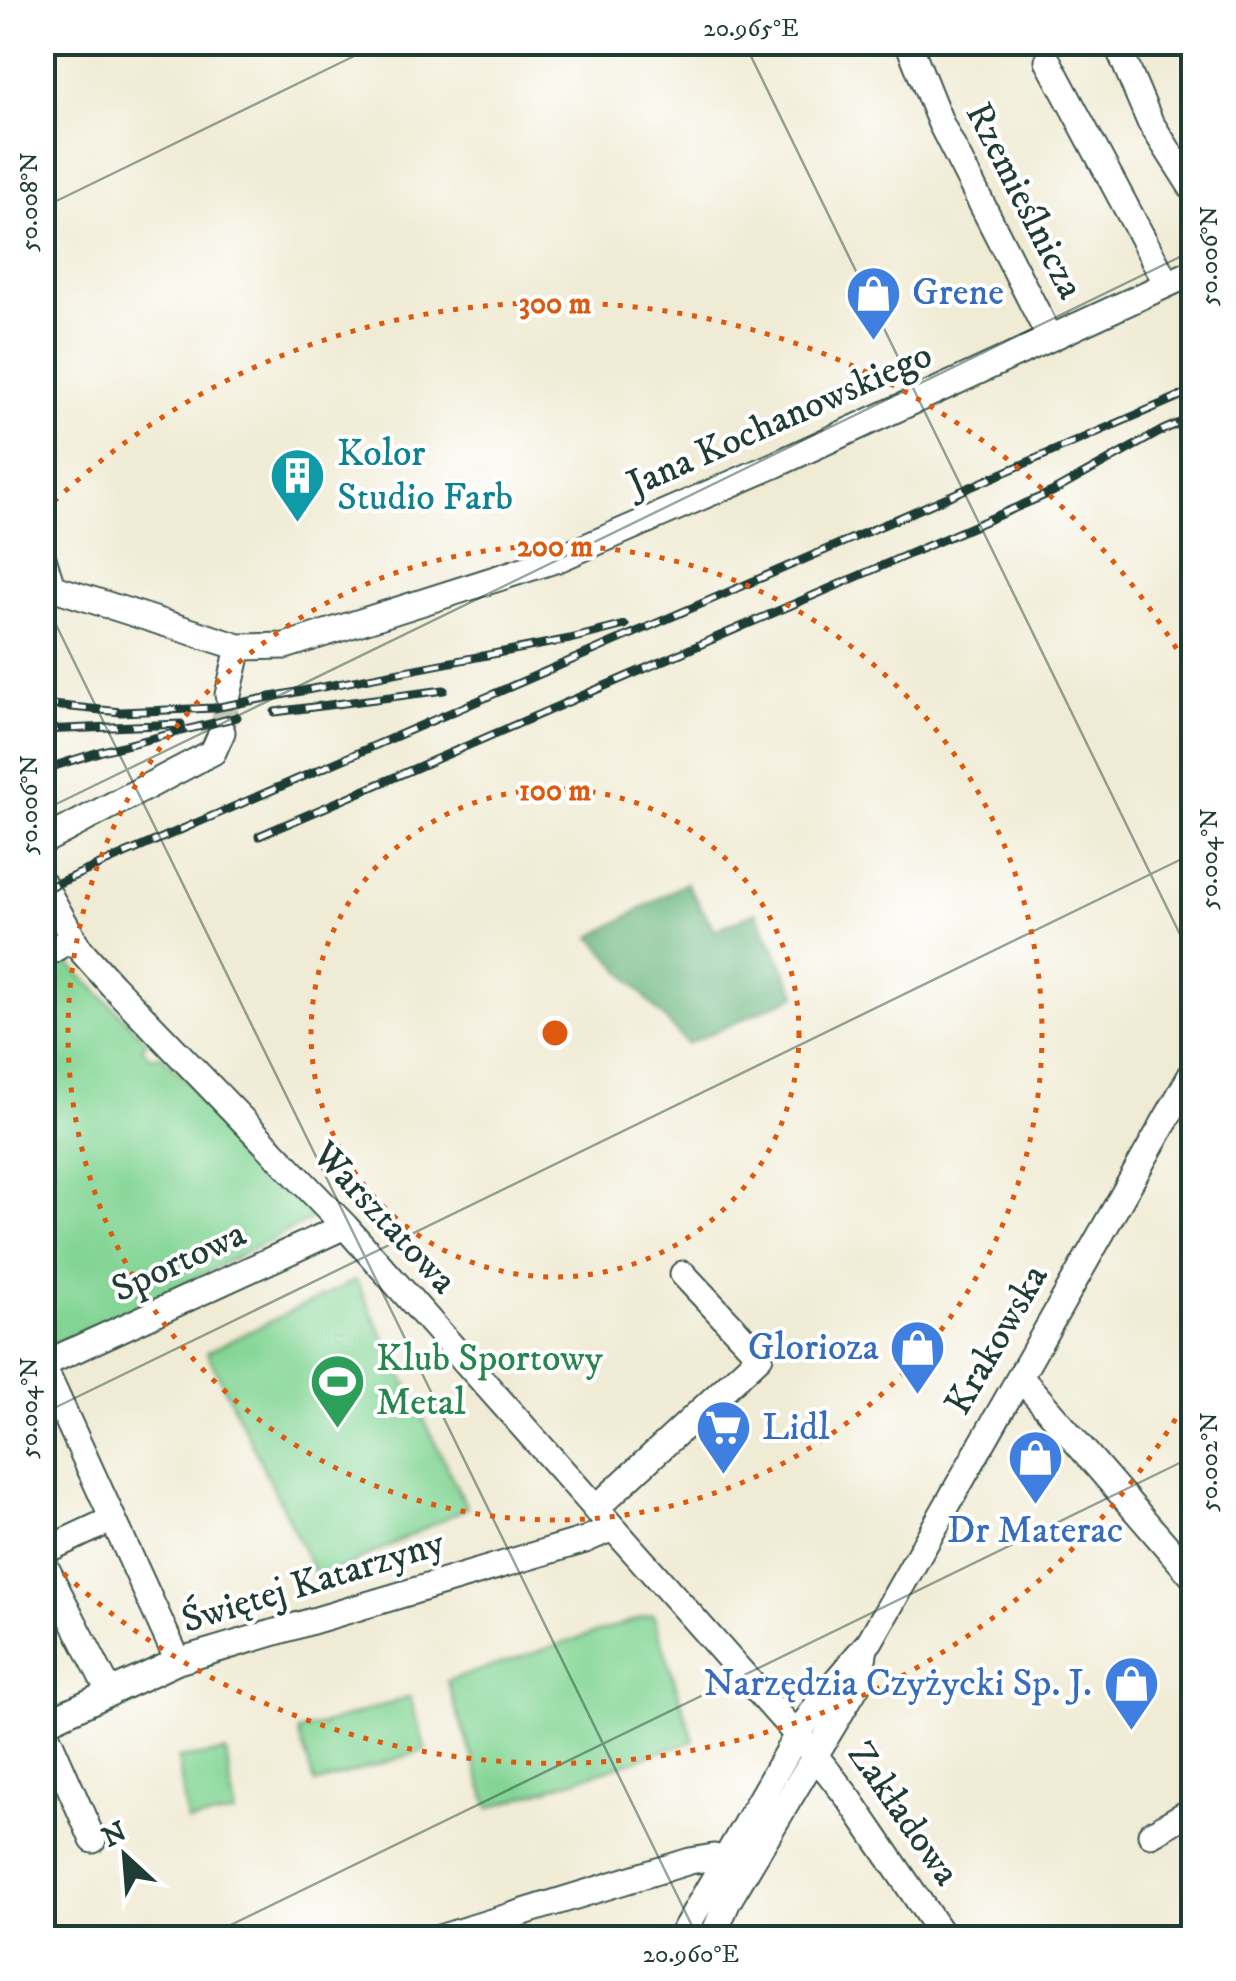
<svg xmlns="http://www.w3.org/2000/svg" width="1236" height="1981" font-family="'IM FELL DW Pica',serif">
	<rect width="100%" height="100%" fill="#fff"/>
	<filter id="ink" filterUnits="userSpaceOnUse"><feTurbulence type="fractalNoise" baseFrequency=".01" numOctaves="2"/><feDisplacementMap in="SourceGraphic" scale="20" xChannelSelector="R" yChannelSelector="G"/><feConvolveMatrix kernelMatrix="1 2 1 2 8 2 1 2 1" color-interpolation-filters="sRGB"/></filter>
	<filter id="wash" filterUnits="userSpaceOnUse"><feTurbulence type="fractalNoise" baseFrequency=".0048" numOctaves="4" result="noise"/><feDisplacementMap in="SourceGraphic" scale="40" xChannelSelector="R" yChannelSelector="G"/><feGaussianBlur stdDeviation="2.25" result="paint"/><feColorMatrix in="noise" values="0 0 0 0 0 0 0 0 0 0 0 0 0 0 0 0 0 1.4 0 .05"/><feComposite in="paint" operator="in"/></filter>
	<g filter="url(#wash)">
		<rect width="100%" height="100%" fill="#f0ebd4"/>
		<path fill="#84d595" stroke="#528964" stroke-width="2.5" d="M68 962 147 1041 142 1048 151 1058 161 1055 316 1217 160 1296 49 1346 42 1334 43 973Z
			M356 1280 467 1508 318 1580 207 1352Z
			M653 1614 694 1741 489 1808 447 1681Z
			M410 1697 426 1750 315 1784 298 1732Z
			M226 1752 235 1814 187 1822 178 1759Z"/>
		<path fill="#6bb67e" stroke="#457a59" stroke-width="2.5" d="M686 883 715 930 756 912 797 995 687 1044 592 937Z"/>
	</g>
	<g filter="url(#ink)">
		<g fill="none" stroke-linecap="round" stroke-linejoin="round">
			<path stroke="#c6c8b4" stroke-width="25" stroke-dasharray="25 12" stroke-linecap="butt" d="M222 732 228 695"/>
			<defs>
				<path id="minor" d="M908 42 941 124 1050 338
					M1116 42 1150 122 1194 191
					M1048 61 1167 284
					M42 555 52 587
					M42 584 239 647 285 646 558 559 777 464 1194 272
					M228 695 239 647
					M42 842 213 752 222 732
					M42 882 78 947 112 985 345 1226 814 1754 850 1800 944 1938
					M42 956 73 938
					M42 1364 178 1661
					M42 1365 345 1226
					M1020 1377 1194 1578
					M595 1509 760 1356 683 1274
					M42 1552 113 1519
					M42 1560 110 1693
					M42 1724 178 1661 585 1540 612 1528
					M42 1724 93 1840
					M1151 1834 1194 1809
					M439 1938 690 1861 714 1857 725 1861
					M680 1938 797 1735 824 1695 870 1641 1194 1070
					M712 1938 728 1901 859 1682 865 1648"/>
			</defs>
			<use href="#minor" stroke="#3e574c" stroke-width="29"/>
			<use href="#minor" stroke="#fff" stroke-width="25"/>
			<defs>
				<path id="rail" d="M42 704 121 712 214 708 570 639 625 625
					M275 712 444 690
					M42 730 181 724
					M42 770 102 751 237 717
					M259 836 1052 492 1163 430 1194 417
					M42 890 1194 390"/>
			</defs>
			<use href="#rail" stroke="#1f3d34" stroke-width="9"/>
			<use href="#rail" stroke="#fff" stroke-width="5" stroke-dasharray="15" stroke-linecap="butt"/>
		</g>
	</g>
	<path fill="none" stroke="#1f3d34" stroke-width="2.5" stroke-opacity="0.45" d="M744 42 1194 963M42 208 383 42M42 596 698 1938M42 811 1194 250M42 1414 1194 853M204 1938 1194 1456"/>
	<g fill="none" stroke="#de580e" stroke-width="5" stroke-dasharray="5 10">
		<circle cx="555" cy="1033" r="244"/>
		<circle cx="555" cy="1033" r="487"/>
		<path d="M1191 1393A731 731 0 0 1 43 1554M43 512A731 731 0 0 1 1191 673"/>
	</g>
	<defs>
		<symbol id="shop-pin" viewBox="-11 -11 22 30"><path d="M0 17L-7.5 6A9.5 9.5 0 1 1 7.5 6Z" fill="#3f7fe0" stroke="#fff"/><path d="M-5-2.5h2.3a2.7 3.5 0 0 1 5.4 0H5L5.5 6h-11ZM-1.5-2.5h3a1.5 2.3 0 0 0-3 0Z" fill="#fff"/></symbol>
		<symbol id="building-pin" viewBox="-11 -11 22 30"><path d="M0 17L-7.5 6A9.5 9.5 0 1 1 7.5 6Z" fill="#0f9aa8" stroke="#fff"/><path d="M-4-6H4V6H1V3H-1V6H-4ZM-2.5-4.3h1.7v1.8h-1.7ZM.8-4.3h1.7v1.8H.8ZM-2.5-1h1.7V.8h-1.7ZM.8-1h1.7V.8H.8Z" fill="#fff"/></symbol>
		<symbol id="stadium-pin" viewBox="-11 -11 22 30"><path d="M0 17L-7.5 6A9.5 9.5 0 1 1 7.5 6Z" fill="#2e9e5b" stroke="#fff"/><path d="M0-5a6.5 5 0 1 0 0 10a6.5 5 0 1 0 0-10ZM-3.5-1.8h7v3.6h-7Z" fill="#fff"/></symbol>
		<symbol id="supermarket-pin" viewBox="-11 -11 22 30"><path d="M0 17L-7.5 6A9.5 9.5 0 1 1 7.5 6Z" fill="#3f7fe0" stroke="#fff"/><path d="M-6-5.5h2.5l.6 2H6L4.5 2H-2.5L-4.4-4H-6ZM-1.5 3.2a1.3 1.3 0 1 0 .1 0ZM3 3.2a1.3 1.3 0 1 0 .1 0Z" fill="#fff"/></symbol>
	</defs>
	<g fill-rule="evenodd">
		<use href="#shop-pin" x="842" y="262" width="63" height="86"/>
		<use href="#building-pin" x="266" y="444" width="63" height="86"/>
		<use href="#shop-pin" x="886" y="1316" width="63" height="86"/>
		<use href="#stadium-pin" x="306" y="1350" width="63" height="86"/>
		<use href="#supermarket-pin" x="692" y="1396" width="63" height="86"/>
		<use href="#shop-pin" x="1004" y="1426" width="63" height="86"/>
		<use href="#shop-pin" x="1100" y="1652" width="63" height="86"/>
	</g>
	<g text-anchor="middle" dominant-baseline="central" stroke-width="8" stroke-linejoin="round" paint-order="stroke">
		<g font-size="38" fill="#1f3d34" stroke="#fff">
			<text transform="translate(1024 201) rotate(63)">Rzemieślnicza</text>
			<text transform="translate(780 420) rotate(-24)">Jana Kochanowskiego</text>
			<text transform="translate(384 1218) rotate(47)">Warsztatowa</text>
			<text transform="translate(179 1262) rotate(-25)">Sportowa</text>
			<text transform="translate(997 1340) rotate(-60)">Krakowska</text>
			<text transform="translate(313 1582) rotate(-17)">Świętej Katarzyny</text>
			<text transform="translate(903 1814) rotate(55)">Zakładowa</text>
		</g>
		<g font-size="38" fill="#366cbe" stroke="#fff" text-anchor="start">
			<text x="912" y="293">Grene</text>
			<text x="879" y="1348" text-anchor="end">Glorioza</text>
			<text x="762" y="1428">Lidl</text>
			<text x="1035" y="1531" text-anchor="middle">Dr Materac</text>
			<text x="1092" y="1684" text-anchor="end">Narzędzia Czyżycki Sp. J.</text>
		</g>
		<g font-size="38" fill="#0d838f" stroke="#fff" text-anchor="start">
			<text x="337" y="454">Kolor<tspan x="337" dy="44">Studio Farb</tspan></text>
		</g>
		<g font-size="38" fill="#27864d" stroke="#fff" text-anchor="start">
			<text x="376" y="1359">Klub Sportowy<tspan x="376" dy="44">Metal</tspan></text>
		</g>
	</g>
	<circle cx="555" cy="1033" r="15" fill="#de580e" stroke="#fff" stroke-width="5"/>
	<g font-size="30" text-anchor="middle" font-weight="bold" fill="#de580e" stroke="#fff" stroke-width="8" stroke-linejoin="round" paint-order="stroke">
		<text x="555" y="313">300 m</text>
		<text x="555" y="556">200 m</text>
		<text x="555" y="800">100 m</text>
	</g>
	<rect width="1236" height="1981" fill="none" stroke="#fff" stroke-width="110"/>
	<g transform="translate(125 1856) rotate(334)" stroke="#ffffff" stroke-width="8" paint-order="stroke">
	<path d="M0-8L18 38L0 25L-18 38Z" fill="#1f3d34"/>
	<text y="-15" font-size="28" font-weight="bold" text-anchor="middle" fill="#1f3d34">N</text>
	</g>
	<rect x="55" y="55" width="1126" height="1871" fill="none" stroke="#1f3d34" stroke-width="4"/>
	<g font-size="25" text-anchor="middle" fill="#1f3d34">
		<text x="751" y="36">20.965°E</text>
		<text transform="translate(28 202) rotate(-90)" y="9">50.008°N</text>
		<text transform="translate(1208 256) rotate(-90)" y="9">50.006°N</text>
		<text transform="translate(28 805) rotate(-90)" y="9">50.006°N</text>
		<text transform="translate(1208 859) rotate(-90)" y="9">50.004°N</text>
		<text transform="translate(28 1408) rotate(-90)" y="9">50.004°N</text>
		<text transform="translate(1208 1462) rotate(-90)" y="9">50.002°N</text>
		<text x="691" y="1962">20.960°E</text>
	</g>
</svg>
